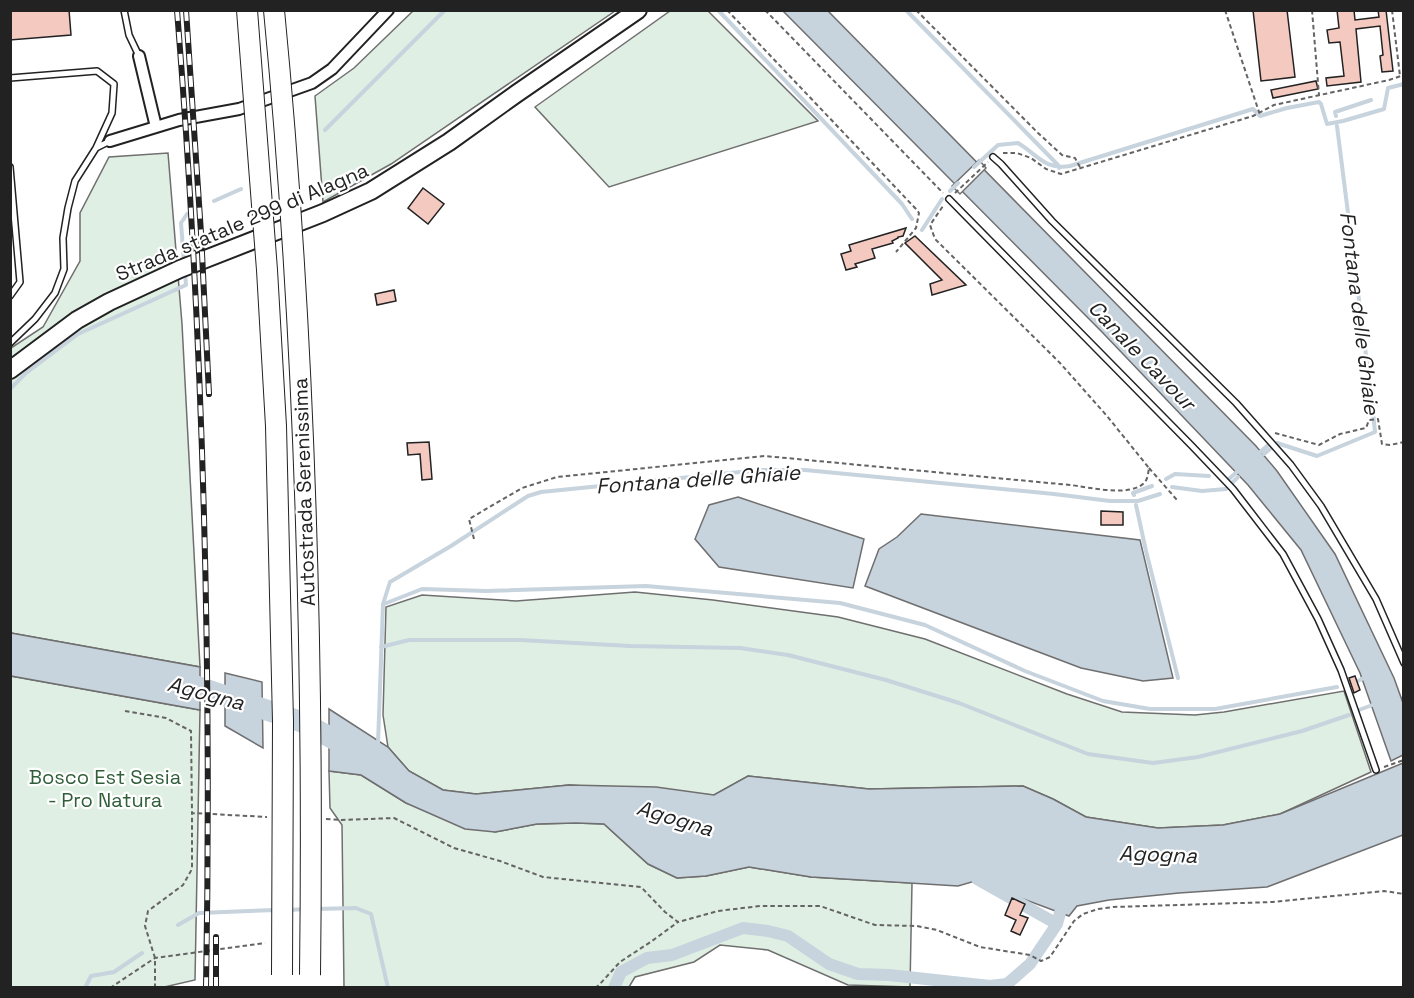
<svg xmlns="http://www.w3.org/2000/svg" width="1414" height="998" font-family="'Space Grotesk',sans-serif">
	<rect width="100%" height="100%" fill="#fff"/>
	<path fill="#e0efe3" stroke="#6f6f6f" stroke-width="1.5" d="M413 11H615L391 164 323 202 315 96 354 68Z
		M670 11H708L818 121 609 187 535 107Z
		M168 153 182 324 200 667 11 633V348L43 327 80 261V213L109 157Z
		M635 592 713 600 838 617 925 639 1067 694 1122 712 1195 715 1224 712 1344 691 1371 772 1280 814 1223 825 1158 828 1086 817 1053 799 1023 786 869 789 748 776 714 795 569 785 476 794 443 790 409 771 388 747 383 715 386 607 422 595 516 601Z
		M11 676 200 710 195 980 160 988 11 987Z
		M329 771 361 775 406 803 495 832 537 824 576 823 604 824 648 864 677 878 706 876 749 867 811 877 912 883 910 987 848 985 768 950 720 945 694 962 635 977 629 987H344L342 825 330 808Z"/>
	<path fill="#c7d3dd" stroke="#6f6f6f" stroke-width="1.5" d="M783 11H828L1256 446 1277 471 1335 554 1394 678 1403 703V755L1391 761 1360 673 1301 550 1248 485 1102 332Z
		M738 497 864 539 853 588 719 567 695 539 709 505Z
		M921 514 1140 540 1173 678 1143 681 1081 668 865 586 879 549 897 537Z
		M11 633 200 667V710L11 676Z
		M225 673 262 682 263 748 225 726Z
		M329 709 388 747 409 771 443 790 476 794 569 785 656 787 714 795 748 776 869 789 1023 786 1053 799 1086 817 1158 828 1223 825 1280 814 1403 763V835L1267 887 1179 893 1109 900 1077 906 1069 916 975 881 958 886 811 877 749 867 706 876 677 878 648 864 604 824 576 823 537 824 495 832 465 829 406 803 361 775 329 771Z"/>
	<path fill="#fff" stroke="#6f6f6f" stroke-width="1.5" d="M979 160 986 168 960 194 952 186Z"/>
	<g fill="none" stroke-linecap="round" stroke-linejoin="round">
		<path stroke="#c7d3dd" stroke-width="4" d="M718 10 902 204 912 219
			M906 10 1058 165 1059 168
			M1336 116 1335 112 1371 100
			M325 130 445 10
			M974 167 998 145 1018 143C1038 155 1044 170 1070 166L1253 109 1260 116 1287 108 1319 102 1321 104 1327 124 1343 121 1384 109 1388 88 1404 84
			M950 191 958 183
			M214 201 241 189
			M922 230 942 199
			M184 262 181 223 187 214
			M10 389 26 373 78 334 186 285 185 272
			M1277 443 1317 456 1375 432 1372 403 1337 126
			M1258 454 1267 446
			M1264 454 1270 449
			M1166 479 1175 474 1209 476
			M1229 479 1239 470
			M1233 482 1238 477
			M1172 487 1202 491 1226 489
			M1134 495 1133 493 1152 486
			M1136 505 1146 551 1178 678
			M384 604 422 589 486 591 646 586 840 603 925 625 1025 671 1103 701 1150 709H1215L1337 687
			M381 647 409 640H520L630 646 740 648 788 655 886 680 959 703 1088 754 1153 763 1198 757 1302 731 1349 715
			M1349 685 1364 678
			M1359 710 1375 704
			M378 744 383 604 390 582 451 546 528 496 541 492 760 470H805L1054 494 1110 501H1138L1160 494
			M316 909 356 908 371 914 388 988
			M289 910 306 909
			M178 925 199 913 276 910
			M85 988 91 976 114 972 142 953"/>
		<path stroke="#c7d3dd" stroke-width="12" d="M977 879 1057 924
			M614 988 621 972 647 958 672 955 743 928 768 931 788 936 829 964 858 974 889 975 990 986 1007 984 1030 964 1057 924 1064 898"/>
		<path stroke="#c7d3dd" stroke-width="21" d="M171 682 190 684 302 722 352 749"/>
	</g>
	<path fill="#f3c9c0" stroke="#222" stroke-width="1.5" d="M10 10H69L71 35 10 40Z
		M1253 10H1287L1295 77 1261 81Z
		M1337 10H1354L1355 20 1379 17 1378 10H1386L1393 71 1382 72 1380 56 1383 55 1380 26 1356 29 1361 82 1327 86 1326 78 1344 76 1340 42 1329 43 1327 30 1339 28Z
		M1316 81 1318 89 1273 98 1271 90Z
		M423 188 444 204 428 224 408 208Z
		M906 228 903 236 898 237V238L892 241 893 243 872 249 875 258 855 264 857 267 846 270 841 254 851 251 849 245Z
		M915 236 966 285 932 295 930 284 942 280 905 243Z
		M394 290 396 301 377 305 375 294Z
		M429 442 432 479 422 480 420 454 408 455 407 443Z
		M1101 511 1123 512V525H1101Z
		M1355 676 1360 690 1354 693 1349 678Z
		M1012 898 1025 904 1020 915 1028 918 1020 935 1011 931 1016 920 1005 915Z"/>
	<g fill="none" stroke-linecap="round" stroke-linejoin="round">
		<defs>
			<path id="service" d="M124 10 129 35 139 56
				M10 78 97 71 114 84 112 113 96 148
				M993 157 1001 164 1052 221 1236 403 1291 465 1321 506 1376 599 1404 663
				M10 167 20 282 10 296
				M949 199 1191 445 1233 489 1283 554 1318 619 1341 670 1376 770
				M10 343 35 319 55 293 64 269 63 238 68 208 75 181 96 148 110 141"/>
			<path id="minor" d="M139 56 156 127
				M110 141 179 120 239 109 312 83 332 69 388 10"/>
			<path id="primary" d="M10 370 77 320 109 302 180 269 323 213 371 191 449 142 516 94 638 10"/>
		</defs>
		<use href="#service" stroke="#222" stroke-width="8"/>
		<use href="#minor" stroke="#222" stroke-width="14"/>
		<use href="#primary" stroke="#222" stroke-width="20"/>
		<path stroke="#646464" stroke-width="2" stroke-dasharray="4.5 3" stroke-linecap="butt" d="M727 10 916 209 919 213 916 228 896 252
			M765 10 943 193
			M916 10 1038 133 1062 155 1075 158 1081 169
			M1225 10 1259 112
			M1312 10 1319 95
			M1359 10V12
			M1392 10 1400 76
			M1003 153H1017L1031 158 1046 169 1061 174 1253 116 1274 105 1389 80 1404 75
			M955 193 988 162
			M1275 433 1319 445 1340 434 1366 428 1369 420 1378 419 1382 444 1390 445 1404 442
			M1149 468 1177 500
			M474 539 469 519 522 488 557 477 765 456 1070 485C1089 487 1131 498 1145 482 1148 478 1148 473 1149 468L1107 416 1060 363 935 239 930 225 943 206
			M125 711 166 718 191 731 192 813
			M1384 767 1404 760
			M326 819 342 820 394 818 454 848 500 861 543 877 641 887 665 912 678 922 718 911 760 906H820L875 925 917 926 937 930 980 947 1030 955 1041 961 1050 957 1074 921 1083 914 1098 909 1113 907 1273 902 1384 891 1404 894
			M1404 843V844
			M110 988 155 958 265 943
			M155 988V958L145 926 148 911 183 885 192 869V813L267 817
			M595 988 599 985 620 962 652 941 678 922"/>
		<use href="#service" stroke="#fff" stroke-width="5"/>
		<use href="#minor" stroke="#fff" stroke-width="10"/>
		<use href="#primary" stroke="#fff" stroke-width="16"/>
		<defs>
			<path id="rail" d="M177 10C203 335 212 662 206 988
				M186 10 201 233 209 394
				M216 988V937"/>
		</defs>
		<use href="#rail" stroke="#222" stroke-width="6"/>
		<use href="#rail" stroke="#fff" stroke-width="4" stroke-dasharray="11" stroke-linecap="butt"/>
		<defs>
			<path id="motorway-bridge" d="M247 10 267 270 276 426 283 721 282 975
				M274 10C305 331 314 653 310 975"/>
		</defs>
		<use href="#motorway-bridge" stroke="#222" stroke-width="22" stroke-linecap="butt"/>
		<use href="#motorway-bridge" stroke="#fff" stroke-width="20"/>
	</g>
	<g text-anchor="middle" dominant-baseline="central" stroke-width="4.5" stroke-linejoin="round" paint-order="stroke">
		<g font-size="20" fill="#222" stroke="#fff">
			<text transform="translate(242 222) rotate(-23)">Strada statale 299 di Alagna</text>
			<text transform="translate(304 492) rotate(-92)">Autostrada Serenissima</text>
		</g>
		<g font-size="20" fill="#2f5e38" stroke="#fff">
			<text x="105" y="777">Bosco Est Sesia<tspan x="105" dy="23">- Pro Natura</tspan></text>
		</g>
		<g font-size="21" font-style="italic" fill="#222" stroke="#fff">
			<text transform="translate(1360 313) rotate(83)">Fontana delle Ghiaie</text>
			<text transform="translate(1142 355) rotate(46)">Canale Cavour</text>
			<text transform="translate(698 479) rotate(-4)">Fontana delle Ghiaie</text>
			<text transform="translate(206 693) rotate(15)">Agogna</text>
			<text transform="translate(675 818) rotate(17)">Agogna</text>
			<text transform="translate(1158 854) rotate(2)">Agogna</text>
		</g>
	</g>
	<rect width="1414" height="998" fill="none" stroke="#222222" stroke-width="24"/>
</svg>
